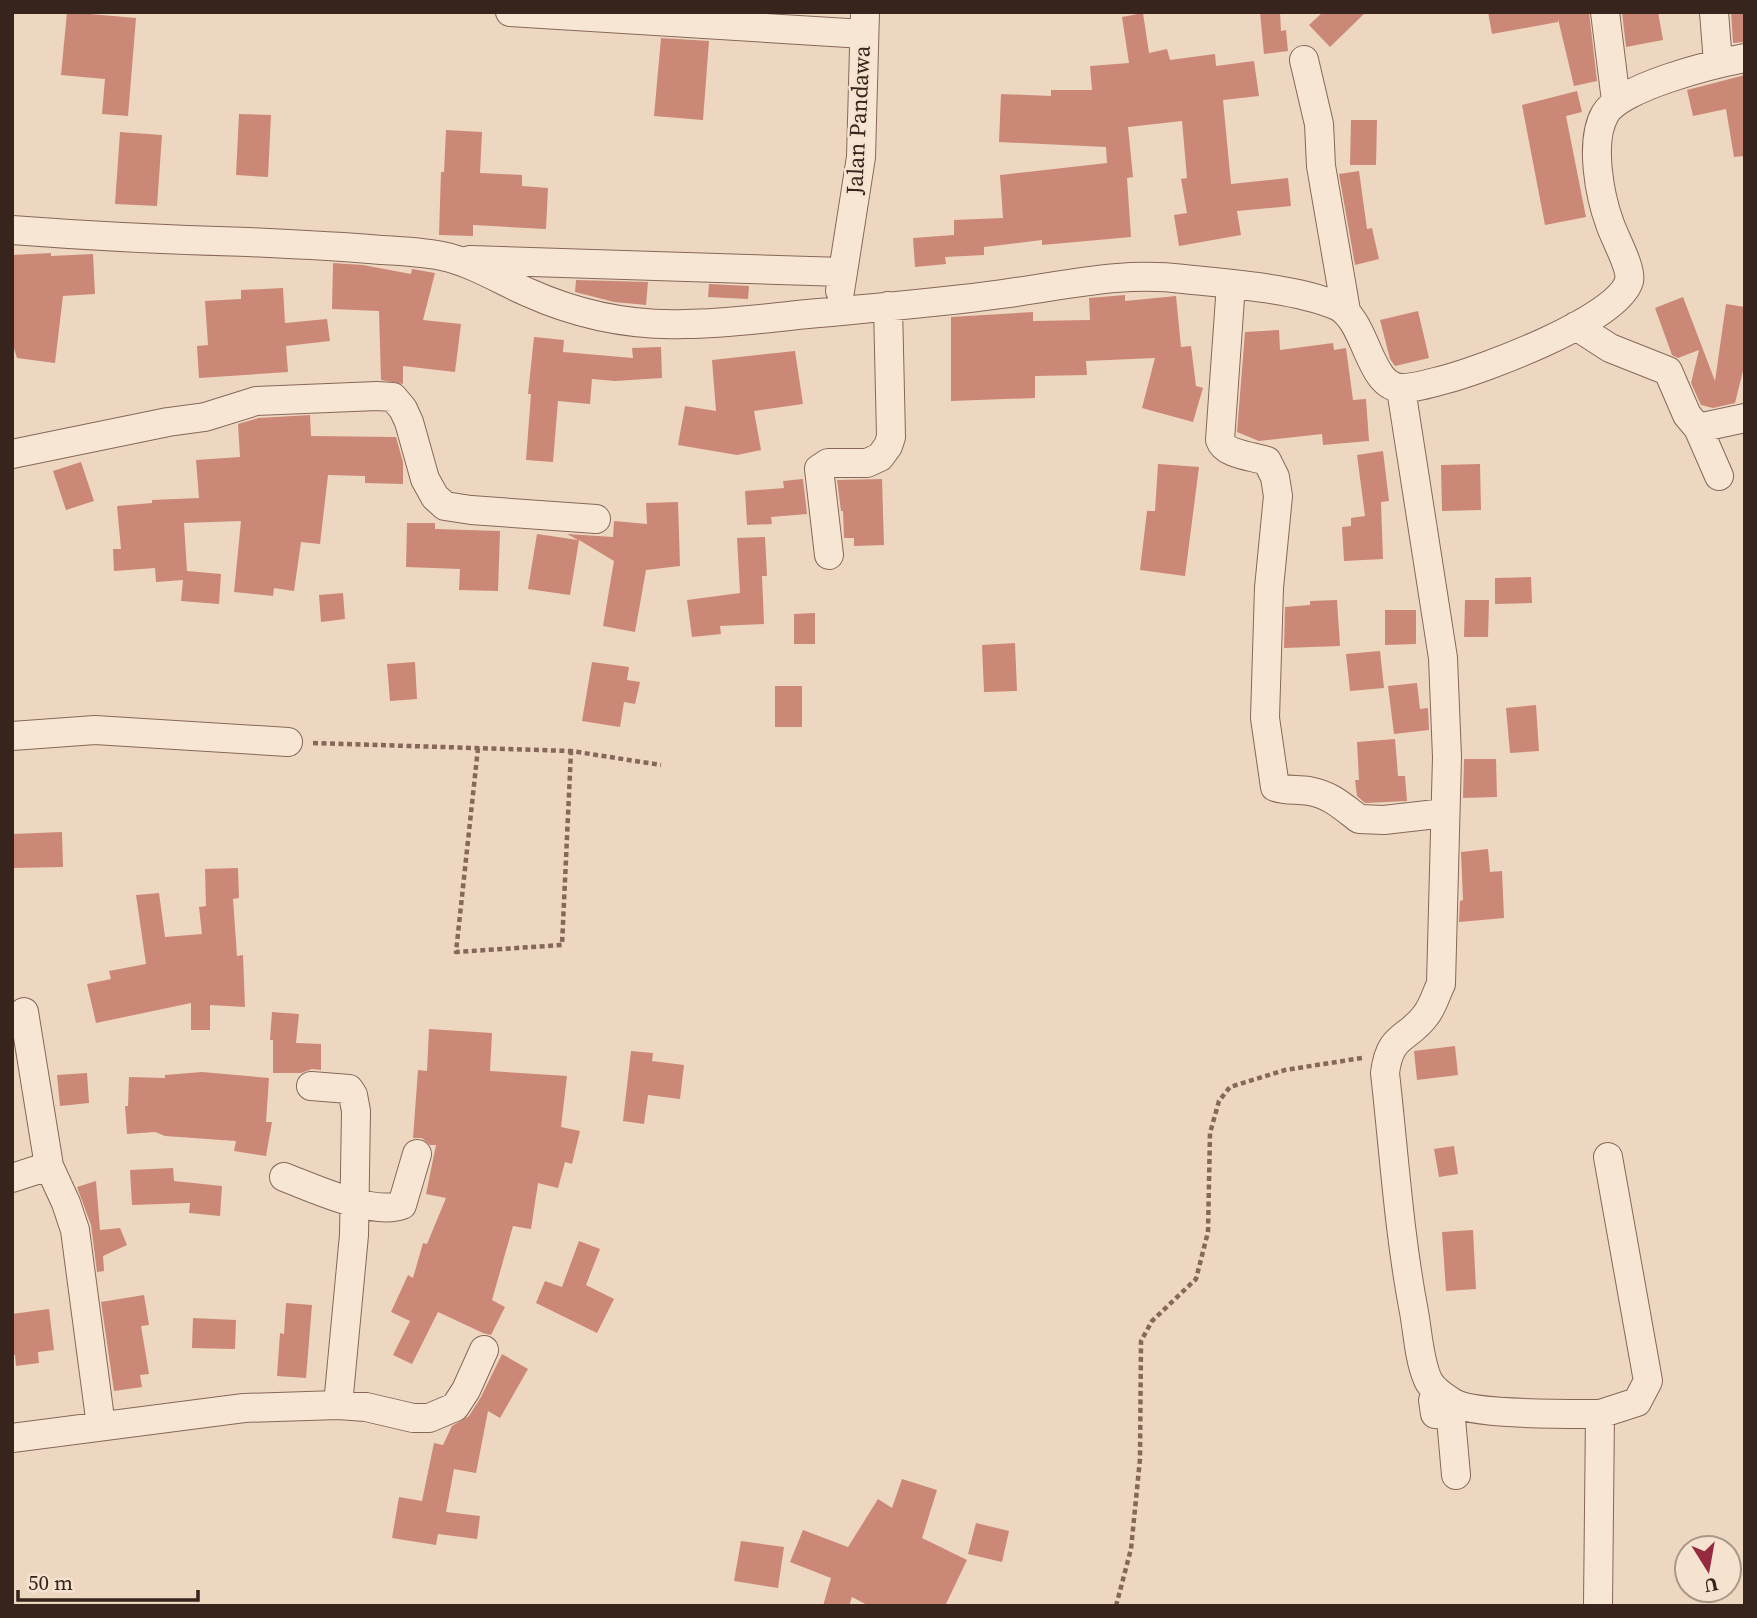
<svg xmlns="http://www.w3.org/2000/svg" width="1757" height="1618" font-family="'Source Serif 4',serif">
	<rect width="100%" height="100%" fill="#edd7c1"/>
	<path fill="#cb8877" d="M67 12 136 18 128 116 102 114 105 79 61 75Z
		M1260 12H1280L1281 31 1286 30 1288 51 1264 54Z
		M1323 12H1366L1330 47 1309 25Z
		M1488 12H1589L1597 81 1574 86 1558 19V22L1492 34Z
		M1622 12H1658L1663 40 1626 47Z
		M1731 12H1745V42L1733 43Z
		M1143 13 1149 53 1167 49 1170 60 1215 54 1216 66 1254 61 1259 96 1223 100 1231 184 1288 178 1291 206 1237 211 1241 235 1179 246 1174 215 1187 213 1181 179 1187 178 1182 121 1128 127 1133 177 1127 178 1131 237 1042 245V240L984 247V255L945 257 946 264 915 267 913 238 954 235V220L1003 218 1000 175 1107 163 1106 147 999 142 1001 94 1051 96V90H1092L1090 66 1129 63 1122 17Z
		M661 38 709 41 703 120 654 116Z
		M1745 75V156L1734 157 1726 109 1693 116 1687 90Z
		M1577 91 1582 112 1566 116 1586 217 1545 225 1522 105Z
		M239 114 271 115 268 177 236 175Z
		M1351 120H1377L1376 165H1350Z
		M446 130 482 132 480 173 522 175V186L548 188 546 229 473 225V236L439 235 441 172H444Z
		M120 132 162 135 157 206 115 204Z
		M1359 171 1367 229 1372 228 1379 259 1355 265 1339 174Z
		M51 253V256L93 254 95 294 63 296 55 363 17 358 12 342V255Z
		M333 263 363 265 411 274 412 269 435 273 423 320 461 324 455 372 403 366V384L381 380 379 311 332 309Z
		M576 280 648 282 646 305 614 302 575 292Z
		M709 284 749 286 748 299 708 297Z
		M283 288 285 323 327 319 330 341 286 346 288 372 199 378 197 346 208 345 205 301 241 299V290Z
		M1125 295V301L1176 296 1181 347 1191 346 1196 386 1203 388 1193 422 1142 408 1155 358 1086 361 1087 375 1035 376V398L951 401V317L1033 312V321L1090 320 1089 298Z
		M1683 297 1715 381 1726 304 1745 307V363L1735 403 1713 408 1701 405 1691 383 1699 350 1678 358 1672 355 1655 308Z
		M1418 311 1429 358 1395 366 1390 359 1380 320Z
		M1279 330 1280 350 1333 343 1334 350 1346 348 1353 400 1366 399 1369 441 1323 445 1322 434 1259 441 1237 432 1245 332Z
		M534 337 564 340 563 352 633 358 632 348 661 347 662 378 615 381 592 379 590 404 558 401 553 462 526 460 531 394H528Z
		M795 351 803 404 754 411 761 450 737 455 678 445 685 406 716 411 712 360Z
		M310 415 311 436 396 437 403 462V484L365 483V476L328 475 320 544 301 542 294 591 274 588 273 596 234 592 241 521 184 523 187 571 221 574 219 604 181 601 183 580 156 582 155 568 114 571 113 549H121L117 506 152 503V500L199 498 196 460 240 457 238 424 259 418Z
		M1383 451 1389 501 1381 502 1383 559 1344 561 1342 527 1351 526V518L1365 516 1357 455Z
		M81 462 94 501 66 510 53 471Z
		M1158 464 1199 467 1185 576 1140 570 1147 511H1155Z
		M1480 464 1481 510 1442 511 1441 465Z
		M803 479 807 514 771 517 772 524 747 525 745 491 784 488 783 481Z
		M882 479 884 545 854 546V538H844L843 511H841L837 480Z
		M678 502 680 566 646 570 635 632 603 626 614 561 579 540 570 595 528 589 537 534 578 540 567 534 613 537 614 521 647 524 646 503Z
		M407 523H435V529L500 531 498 591 459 590 460 569 406 567Z
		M765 537 767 576H762L764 624 720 626 721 634 692 637 687 600 740 593 737 538Z
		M1531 577 1532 603 1495 604V578Z
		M343 593 345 619 321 622 319 595Z
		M1337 600 1340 646 1284 648 1285 607 1310 605V601Z
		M1465 600H1489L1488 637H1464Z
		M1385 610H1416V644L1385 645Z
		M815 613V644H794V614Z
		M1015 643 1017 691 984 692 982 645Z
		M1380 651 1384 688 1350 691 1346 654Z
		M415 662 417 699 390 701 387 664Z
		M592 662 629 667 627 680 640 682 635 704 624 702 620 727 582 721Z
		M1417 683 1420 709 1428 708 1429 730 1394 734 1388 686Z
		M775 686H802V727H775Z
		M1536 705 1539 751 1510 753 1506 708Z
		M1395 739 1398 776H1405L1407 801 1365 803 1357 796 1355 780H1359L1357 742Z
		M1464 759H1496L1497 797 1463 798Z
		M62 832 63 867 12 868V834Z
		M1488 849 1490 872 1502 871 1504 918 1459 922 1460 901 1463 900 1461 852Z
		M238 868 239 898 233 899 237 956 243 955 245 1007 210 1005V1030H191V1003L96 1023 87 984 111 979 109 971 146 964 136 895 159 893 165 937 202 934 199 907 206 906 205 869Z
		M272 1012 299 1014 296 1043 321 1044V1070L312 1069 301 1073H273V1040H270Z
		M429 1029 492 1033 490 1071 567 1076 561 1127 580 1131 572 1164 565 1162 558 1188 538 1183 531 1229 513 1226 492 1300 505 1307 491 1335 483 1333 438 1312 412 1364 393 1355 410 1321 391 1312 408 1275 413 1278 423 1243 427 1244 446 1198 426 1194 436 1145H430L422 1138H413L418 1070 427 1071Z
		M1455 1046 1458 1075 1417 1080 1414 1051Z
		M631 1051 653 1053 652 1061 684 1065 680 1099 648 1095 644 1124 623 1121Z
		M202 1072 269 1078 266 1122H272L266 1156 234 1151 236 1141 165 1136 155 1132 127 1134 125 1106H128L129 1077 165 1078V1075Z
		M87 1073 89 1103 60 1106 57 1075Z
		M1454 1146 1458 1174 1439 1177 1434 1149Z
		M173 1168 174 1181 222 1186 220 1216 189 1213 190 1203 132 1205 130 1170Z
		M96 1181 100 1230 120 1228 127 1245 103 1256 104 1271 97 1272 91 1225 77 1187Z
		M1473 1230 1476 1289 1446 1291 1442 1232Z
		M579 1241 600 1249 586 1285 614 1299 597 1333 536 1303 545 1281 562 1287Z
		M144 1295 149 1325 141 1326 149 1374 140 1375 142 1387 114 1391 101 1302Z
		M286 1303 312 1305 306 1378 277 1376 280 1333 284 1334Z
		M49 1309 54 1350 38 1352 39 1363 16 1366 15 1355H12V1314Z
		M193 1318 236 1320 235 1349 192 1348Z
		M502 1354 528 1369 500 1418 488 1411 476 1473 454 1469 446 1512 480 1516 477 1539 438 1534 436 1545 392 1538 399 1497 422 1501 434 1443 443 1445 452 1426 469 1416 481 1397Z
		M902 1479 937 1490 922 1538 967 1560 945 1606H869L852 1597 849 1606H823L831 1578 790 1562 803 1530 848 1547 878 1499 892 1508Z
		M976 1523 1009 1531 1002 1562 968 1554Z
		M741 1541 784 1547 778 1588 734 1581Z"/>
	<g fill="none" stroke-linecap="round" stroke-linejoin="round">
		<defs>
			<path id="minor" d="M510 12 864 34
				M1605 12 1616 101
				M1714 12 1718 63
				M1304 60 1319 124 1321 166 1346 311
				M12 230C91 236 169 240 248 242 292 244 336 246 381 250 401 251 422 252 442 256 471 262 500 280 527 292 578 315 629 326 685 324 726 324 767 318 808 314 872 308 937 303 1002 294 1064 286 1121 271 1184 279 1230 284 1293 288 1335 305 1368 318 1367 389 1403 388 1415 388 1431 383 1443 380 1481 370 1618 320 1629 281 1632 268 1615 239 1610 224 1600 197 1589 142 1605 114 1620 87 1713 64 1745 58
				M470 260 843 272
				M1231 284 1220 440C1225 455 1253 456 1267 461L1275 477 1278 496 1269 588 1265 718 1275 787C1287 791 1297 789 1309 791 1331 795 1342 806 1359 819L1384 820 1445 813
				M840 291 861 157 865 12
				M1576 326 1610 348 1668 371 1687 415 1698 428 1745 418
				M1401 389 1443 658 1447 757 1441 984C1436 994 1433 1006 1426 1015 1407 1041 1390 1033 1385 1073 1394 1153 1399 1234 1414 1312 1418 1334 1419 1360 1428 1380 1432 1389 1444 1397 1452 1402 1471 1415 1572 1414 1600 1414L1598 1606
				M1698 428 1719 476
				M12 454 168 422 205 417 256 401 377 396 393 397 403 409 409 422 425 479 435 497 445 506 471 510 596 519
				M829 555 819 469 828 463H867L880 457 888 446 891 437 888 306
				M12 736 95 730 288 742
				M24 1012 49 1166 66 1203 75 1230 101 1426
				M311 1086 349 1089 353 1095 356 1111 354 1235 338 1405
				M284 1177C313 1188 373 1216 402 1205L417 1154
				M12 1178 49 1166
				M1433 1400 1435 1414 1448 1415 1451 1419 1456 1475
				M1600 1414 1637 1402 1648 1381 1608 1157
				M12 1438 244 1408 338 1405 366 1407 413 1418H429L455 1407 466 1390 484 1350"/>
		</defs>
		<use href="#minor" stroke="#866759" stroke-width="30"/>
		<path stroke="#866759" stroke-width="4.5" stroke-dasharray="5 3.5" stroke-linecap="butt" d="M313 743 571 751 661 765
			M478 748 456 952 562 945 571 751
			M1116 1606 1131 1549 1140 1459 1141 1341 1152 1321 1196 1279 1208 1232 1210 1133 1219 1101 1230 1087 1285 1070 1362 1058"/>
		<use href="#minor" stroke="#f8e6d4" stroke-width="28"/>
	</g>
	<g text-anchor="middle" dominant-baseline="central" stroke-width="5" stroke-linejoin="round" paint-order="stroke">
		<g font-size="23" fill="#36241d" stroke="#f5e3d0">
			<text transform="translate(858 120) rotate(-87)">Jalan Pandawa</text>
		</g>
	</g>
	<rect width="1757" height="1618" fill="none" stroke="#36241d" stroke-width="28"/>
	<g transform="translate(1708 1569) rotate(169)"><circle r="33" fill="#f5e3d0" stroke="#a99788" stroke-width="2"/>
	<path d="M0-5L12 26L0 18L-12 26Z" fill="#952a41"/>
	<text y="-10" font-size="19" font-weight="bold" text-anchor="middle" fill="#36241d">U</text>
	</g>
	<path d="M18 1590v10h180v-10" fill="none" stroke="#36241d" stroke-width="3.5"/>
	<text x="28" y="1590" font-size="21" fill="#36241d" stroke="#f5e3d0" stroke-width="5" paint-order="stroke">50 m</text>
</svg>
